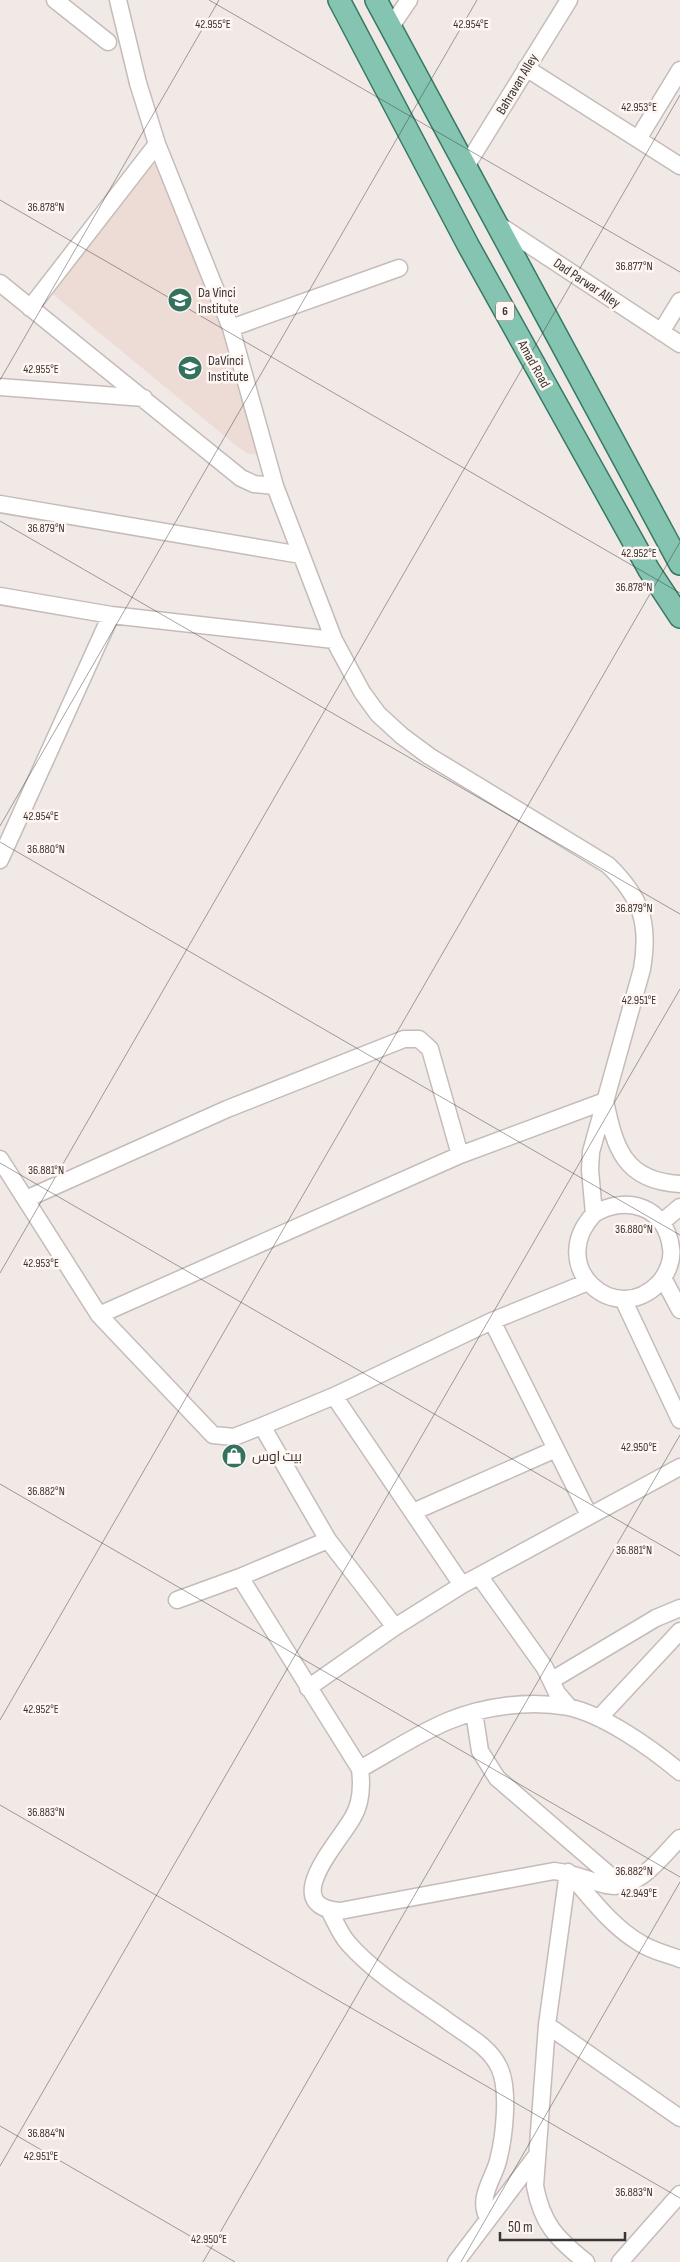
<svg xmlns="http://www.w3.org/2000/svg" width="680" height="2262" font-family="'Sofia Sans Condensed',Cairo,sans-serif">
	<rect width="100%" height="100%" fill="#f1e9e5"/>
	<path fill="#eddcd6" d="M160 143 270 455 249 454 239 448 44 287Z"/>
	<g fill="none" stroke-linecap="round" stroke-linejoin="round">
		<defs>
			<path id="minor" d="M55 0 108 42
				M118 0 138 83 157 144 231 328 275 486 334 640 362 692 378 714 402 736 429 756 608 865C641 897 650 923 642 969L591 1152 590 1170 594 1214C545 1266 615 1329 659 1283 667 1274 673 1260 671 1248 666 1207 627 1194 594 1214
				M390 28 409 0
				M526 68 680 166
				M638 139 680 70
				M465 168 569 0
				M496 223 680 344
				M0 283 241 478 254 484 275 486
				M30 308 157 144
				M231 328 399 268
				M661 332 680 301
				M0 387 144 398
				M0 504 301 555
				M0 596 111 615 334 640
				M0 860 111 615
				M0 1159 99 1315 213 1435 234 1437 262 1426 334 1396 492 1321 588 1282
				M26 1199 227 1109 404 1039H419L430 1049 460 1155
				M662 1222 680 1207
				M663 1278 680 1310
				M623 1299 680 1420
				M99 1315 460 1155 605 1101C615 1148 624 1181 680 1184
				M492 1321 589 1515
				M334 1396 462 1585
				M262 1426 328 1540 395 1627
				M413 1512 556 1449
				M240 1577 360 1769C362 1785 362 1802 353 1817 341 1840 277 1906 340 1911L554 1871C572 1873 588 1880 606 1885 637 1892 661 1857 680 1838
				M480 1577 545 1668 557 1693 569 1707
				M177 1600 240 1577 328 1540
				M552 1680 656 1618 680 1608
				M308 1688 395 1627 462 1585 680 1467
				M474 1712 480 1751 497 1778 621 1885
				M599 1718 680 1631
				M360 1769C389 1753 417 1734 448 1721 484 1706 529 1700 568 1707 605 1715 651 1748 680 1772
				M568 1872 547 2025 535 2186C542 2224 557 2239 586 2262
				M568 1872C590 1897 611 1926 640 1943 652 1951 667 1954 680 1959
				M329 1910C335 1921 340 1934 348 1943 375 1974 413 1996 446 2020 465 2034 489 2046 499 2067 510 2089 504 2138 498 2161 493 2180 477 2198 488 2218
				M547 2025 680 2118
				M456 2262 537 2155
				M620 2262 680 2194"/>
			<path id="major" d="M339 0 468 245 649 570 680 617
				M376 0 680 564"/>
		</defs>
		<use href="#minor" stroke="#c5bcb9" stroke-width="19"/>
		<use href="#major" stroke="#367965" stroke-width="24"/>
		<use href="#minor" stroke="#fff" stroke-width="16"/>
		<use href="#major" stroke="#86c4b2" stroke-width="21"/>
	</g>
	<path fill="none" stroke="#393534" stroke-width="1" stroke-opacity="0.45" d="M209 0 680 272M0 200 680 593M0 380 219 0M0 521 680 914M0 826 477 0M0 842 680 1235M0 1163 680 1556M0 1273 680 95M0 1484 680 1877M0 1720 680 542M0 1805 680 2198M0 2126 235 2262M0 2166 680 989M203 2262 680 1435M461 2262 680 1882"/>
	<defs>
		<symbol id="university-disc" viewBox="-11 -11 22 22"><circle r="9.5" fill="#34725e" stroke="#fff6f2"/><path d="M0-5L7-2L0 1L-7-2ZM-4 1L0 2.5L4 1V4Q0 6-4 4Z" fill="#fff"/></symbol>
		<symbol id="shop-disc" viewBox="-11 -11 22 22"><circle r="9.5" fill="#34725e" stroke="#fff6f2"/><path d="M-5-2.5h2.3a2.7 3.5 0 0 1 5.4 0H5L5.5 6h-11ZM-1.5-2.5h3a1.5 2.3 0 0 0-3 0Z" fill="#fff"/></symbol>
	</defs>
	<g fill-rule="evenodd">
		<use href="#university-disc" x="166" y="286" width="28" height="28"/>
		<use href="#university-disc" x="176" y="354" width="28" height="28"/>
		<use href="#shop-disc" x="220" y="1442" width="28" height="28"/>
	</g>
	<g text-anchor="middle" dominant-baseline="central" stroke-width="5" stroke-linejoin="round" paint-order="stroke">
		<rect fill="#fff6f2" stroke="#746f6d" stroke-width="1" x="496" y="301.5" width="18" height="19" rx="4"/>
		<g font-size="12" font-weight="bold" fill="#393534">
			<text x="505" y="311">6</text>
		</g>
		<g font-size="14" fill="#393534" stroke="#fff6f2">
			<text transform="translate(517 84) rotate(-59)">Bahravan Alley</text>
			<text transform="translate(587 283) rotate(34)">Dad Parwar Alley</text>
			<text transform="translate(534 364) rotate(61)">Amad Road</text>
		</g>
		<g font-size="14" fill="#393534" stroke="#fff6f2" text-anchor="start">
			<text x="198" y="292">Da Vinci<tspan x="198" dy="16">Institute</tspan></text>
			<text x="208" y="360">DaVinci<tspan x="208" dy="16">Institute</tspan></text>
			<text x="252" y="1456">بيت اوس</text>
		</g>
	</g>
	<g font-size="12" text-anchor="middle" fill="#393534" stroke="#fff6f2" stroke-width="5" stroke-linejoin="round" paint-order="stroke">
		<text x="213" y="28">42.955°E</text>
		<text x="471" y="28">42.954°E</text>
		<text x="639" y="111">42.953°E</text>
		<text x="46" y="211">36.878°N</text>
		<text x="634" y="270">36.877°N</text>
		<text x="41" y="373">42.955°E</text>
		<text x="46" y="532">36.879°N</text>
		<text x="639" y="557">42.952°E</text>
		<text x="634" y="591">36.878°N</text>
		<text x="41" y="820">42.954°E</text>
		<text x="46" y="853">36.880°N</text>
		<text x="634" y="912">36.879°N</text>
		<text x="639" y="1004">42.951°E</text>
		<text x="46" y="1174">36.881°N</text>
		<text x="634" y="1233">36.880°N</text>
		<text x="41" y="1267">42.953°E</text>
		<text x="639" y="1451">42.950°E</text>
		<text x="46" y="1495">36.882°N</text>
		<text x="634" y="1554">36.881°N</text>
		<text x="41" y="1713">42.952°E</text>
		<text x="46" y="1816">36.883°N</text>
		<text x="634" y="1875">36.882°N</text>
		<text x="639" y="1897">42.949°E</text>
		<text x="46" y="2137">36.884°N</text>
		<text x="41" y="2160">42.951°E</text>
		<text x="634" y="2196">36.883°N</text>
		<text x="209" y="2243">42.950°E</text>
	</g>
	<path d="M500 2232v8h125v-8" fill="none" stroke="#393534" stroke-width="2.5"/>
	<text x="508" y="2232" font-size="15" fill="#393534" stroke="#fff6f2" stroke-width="4" paint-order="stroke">50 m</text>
</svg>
